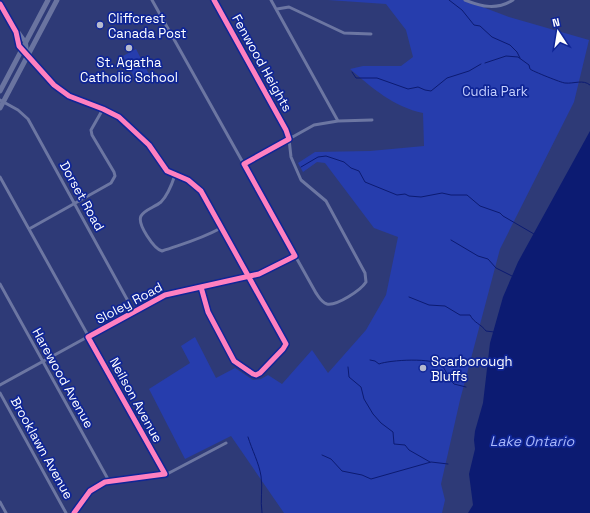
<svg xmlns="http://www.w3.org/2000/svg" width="590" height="513" font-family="'Space Grotesk',sans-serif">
	<rect width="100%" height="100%" fill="#2e3a77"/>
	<path fill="#263dad" d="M328 0H464L509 17 589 40 574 102 500 249 460 400 441 484 445 500 442 513H284L231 436 185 459 149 389 190 363 181 346 195 337 216 378 235 368 253 380 261 379 268 375 282 384 312 350 328 373 366 330 386 295 398 237 374 228 325 163 317 162 303 172 298 163 315 152 370 151 424 146 423 113C394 107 372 88 350 69L363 66H401L413 57 406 30 386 4Z
		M136 49 149 74 136 81 123 56Z"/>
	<path fill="#0c1b72" d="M590 131V513H468L473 505 469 474 475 449 474 440 475 431 483 403 490 343 503 297 518 262Z"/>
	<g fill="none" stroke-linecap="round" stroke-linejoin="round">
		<path stroke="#0c1b72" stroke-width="1" d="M449 0 462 10 474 25 480 26 492 37 510 45 517 52 520 58
			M485 63 506 56 518 57 529 65 530 69C532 71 562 83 565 83 574 84 583 79 590 85
			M352 72 356 78H377L408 89 418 87 425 90 431 91 447 78 469 71 481 64
			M301 167 318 157 326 156 344 162 351 168 359 171 365 182 397 195 405 194 409 196 421 197 442 193 451 195H467L480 206 500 213 503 216 534 234
			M451 240 478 256 488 259 496 268 512 276
			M409 297 429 305 445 306 460 315H470C474 323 481 324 486 331L494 332
			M370 360 375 361 379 364C389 360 434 357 442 366 447 371 448 379 454 384L466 387
			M348 367 349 377 361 387 364 399 373 414 381 423 393 432 394 444 405 445 409 450 430 462
			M248 437C252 450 259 463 261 476 263 488 260 500 262 513
			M322 455 331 459 342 471 362 475 371 479 431 462 448 464"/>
		<path stroke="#6c76a2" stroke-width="3" d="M152 0 316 293C319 297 321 302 327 304 337 306 361 290 366 282L365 273 326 201 301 180 291 157 289 139 283 122 214 0
			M271 0 338 121
			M465 0C482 7 497 10 513 0
			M277 9 289 7 344 33 371 34
			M28 55 54 85 69 96 103 109 119 117 149 145 167 171 188 180 201 191 286 344 283 349 260 373 256 375 253 374 234 361 208 312 201 287
			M0 100 18 110 28 119 134 312
			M244 164 314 125 338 121 372 120
			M175 175C172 184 168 195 161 202 155 207 144 210 141 216 137 224 154 249 162 251 185 243 199 240 221 228
			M0 177 165 474
			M29 229 111 183 115 176 114 172 92 135 91 130 103 109
			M0 284 109 481
			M0 385 162 296 259 274 295 256
			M0 393 66 513
			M0 502 6 513
			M74 513 90 491 105 482 169 473 226 443"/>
		<path stroke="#6c76a2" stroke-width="4" d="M0 4 16 32 19 46 27 54
			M16 32 19 33 26 43 27 53"/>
		<path stroke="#6a74a0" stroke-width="5" d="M0 91 48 0
			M0 108 57 0"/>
		<defs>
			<path id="cycleway" d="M0 4 16 32 19 46 54 85 69 96 103 109 119 117 149 145 167 171 188 180 201 191 286 344 283 349 260 373 256 375 253 374 234 361 208 312 201 287
				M74 513 90 491 105 482 165 474 88 337 165 295 259 274 295 256 244 164 289 139 286 130 214 0"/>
		</defs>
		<use href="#cycleway" stroke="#0f2596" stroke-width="8"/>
		<use href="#cycleway" stroke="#ff80c0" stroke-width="5"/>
	</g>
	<g fill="#b6bacf" stroke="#0f2596" stroke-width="1.5">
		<circle cx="100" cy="25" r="4"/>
		<circle cx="129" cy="48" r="4"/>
		<circle cx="423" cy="368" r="4"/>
	</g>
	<g text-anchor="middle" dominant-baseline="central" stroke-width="3.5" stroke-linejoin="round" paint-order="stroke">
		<g font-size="13" fill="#fff" stroke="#0f2596" text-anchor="start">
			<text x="108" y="18">Cliffcrest<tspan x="108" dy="15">Canada Post</tspan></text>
			<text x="129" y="62" text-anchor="middle">St. Agatha<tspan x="129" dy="15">Catholic School</tspan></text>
			<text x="431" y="361">Scarborough<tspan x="431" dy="15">Bluffs</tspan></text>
		</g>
		<g font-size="13" fill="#fff" stroke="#0f2596">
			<text transform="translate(262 63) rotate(61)">Fenwood Heights</text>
			<text transform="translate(82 196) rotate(61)">Dorset Road</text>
			<text transform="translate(129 303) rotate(-28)">Sloley Road</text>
			<text transform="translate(63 378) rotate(61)">Harewood Avenue</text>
			<text transform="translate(136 400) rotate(61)">Neilson Avenue</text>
			<text transform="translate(42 448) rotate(61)">Brooklawn Avenue</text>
		</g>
		<g font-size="13" fill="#c6d0fe" stroke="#0f2596">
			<text x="495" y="91">Cudia Park</text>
		</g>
		<g font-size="14" font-style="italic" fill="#aab8fb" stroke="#0f2596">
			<text x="532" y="441">Lake Ontario</text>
		</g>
	</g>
	<g transform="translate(558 32) rotate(348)" stroke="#0f2596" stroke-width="3" paint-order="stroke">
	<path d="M0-3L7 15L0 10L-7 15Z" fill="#ffffff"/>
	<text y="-6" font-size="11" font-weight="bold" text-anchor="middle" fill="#ffffff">N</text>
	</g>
</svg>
